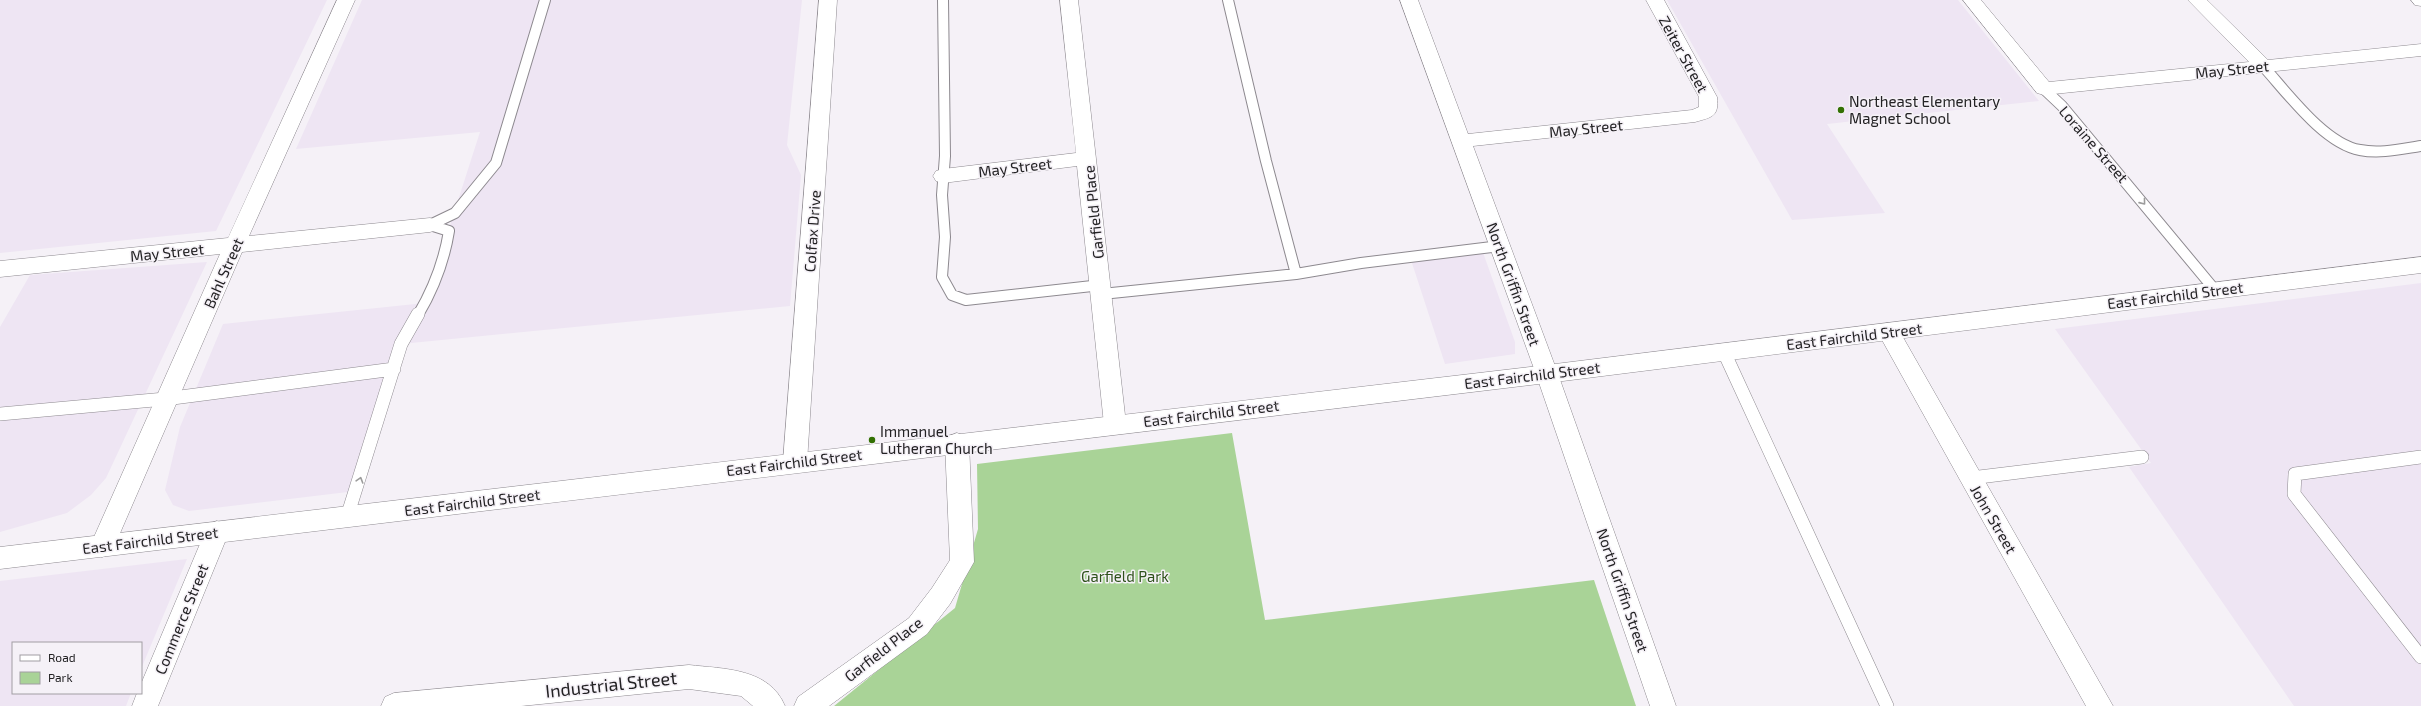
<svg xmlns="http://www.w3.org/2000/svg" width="2421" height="706" font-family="'Exo 2',sans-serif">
	<rect width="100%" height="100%" fill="#f5f1f7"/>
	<path fill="#eee5f3" d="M0 0H327L216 231 0 253Z
		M362 0H802L787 145 801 175 790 306 401 344 356 491 189 511 173 505 165 490 180 427 223 324 425 303 480 132 296 149Z
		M1667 0H1958L2039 101 1827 124 1885 213 1792 220Z
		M1481 247 1515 342V354L1445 364 1410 257Z
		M207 262 106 478 91 495 67 513 0 532V327L30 275Z
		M2421 283V706H2294L2129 467 2151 463 2055 329Z
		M187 559 141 669V643H13V693H131L126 706H0V581Z"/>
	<path fill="#a9d397" d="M1232 433 1265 620 1594 580 1636 706H834L955 608 978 529 977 464Z"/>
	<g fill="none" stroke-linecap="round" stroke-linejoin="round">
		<defs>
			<path id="service-far1" d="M943 0 945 156 942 195 945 237 942 277 952 295 966 300 1101 285
				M1228 0 1266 161 1296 274
				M2262 65C2286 91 2324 144 2360 150 2380 154 2401 149 2421 146
				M2044 89 2062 106 2215 290
				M430 225 455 213 496 163 545 0
				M1102 294 1296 274 1361 263 1500 246
				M418 315C434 288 444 262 449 231L430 225"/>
			<path id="service" d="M1724 352 1887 706
				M0 414 165 399 394 369
				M2421 457 2295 474 2294 494 2421 657
				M1971 478 2142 457
				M347 517 401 344 418 314"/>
			<path id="minor" d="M337 0H355L249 236 430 218 437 220 440 225 437 230 430 232 242 252 111 554 102 557 93 554 90 546 220 254 0 277V261L228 238Z
				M819 0H837L807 462 803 469 795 472 787 469 783 462Z
				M1060 0H1078L1126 424 1123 431 1115 433 1107 431 1104 424 1077 166 943 183 936 181 933 176 936 171 943 169 1076 153Z
				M1400 0H1418L1468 134 1692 110 1699 107V97L1646 0H1664L1717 97C1719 116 1713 117 1695 122L1473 146 1558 374 1676 706H1650L1536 374Z
				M1963 0H1981L2049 82 2249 62 2188 0H2207L2268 60 2421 44V56L2044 95 2037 93Z
				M2411 0H2421V6L2415 5Z
				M1888 323 1896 325 2113 706H2086L1877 331 1880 325Z
				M957 433 965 436 969 443 974 562 950 604 927 634 829 706H794L798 697 909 618 932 588 950 560 945 443 949 436Z
				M217 521 226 525 229 532 158 706H132L137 693H141V684L205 532 208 525Z
				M689 665C725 669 769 668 785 706H753L741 696 689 689 521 706H381L385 697 394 693Z"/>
			<path id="tertiary" d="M2421 257V273L1547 383 0 569V547L1547 365Z"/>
		</defs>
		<use href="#service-far1" stroke="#8d898f" stroke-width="12"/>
		<use href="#service" stroke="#8d898f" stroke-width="14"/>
		<use href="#minor" stroke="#8d898f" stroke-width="1"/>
		<use href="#tertiary" stroke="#8d898f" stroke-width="1"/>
		<use href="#service-far1" stroke="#fff" stroke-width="10"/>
		<use href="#service" stroke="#fff" stroke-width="13"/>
		<use href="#minor" fill="#fff" fill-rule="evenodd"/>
		<use href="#tertiary" fill="#fff" fill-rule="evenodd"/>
	</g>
	<defs><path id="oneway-chevron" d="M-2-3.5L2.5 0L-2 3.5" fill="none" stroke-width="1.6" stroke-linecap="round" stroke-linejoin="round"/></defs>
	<g stroke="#9c9c9c">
		<use href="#oneway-chevron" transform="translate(2143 202) rotate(51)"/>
		<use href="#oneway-chevron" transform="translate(360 480) rotate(-73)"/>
	</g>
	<g fill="#337003" stroke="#f5f1f7" stroke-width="1.5">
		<circle cx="1841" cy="110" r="4"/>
		<circle cx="872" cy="440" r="4"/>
	</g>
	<g text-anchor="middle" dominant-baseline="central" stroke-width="3" stroke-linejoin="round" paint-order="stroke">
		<g font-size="15" fill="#232224" stroke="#f5f1f7">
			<text transform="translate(1684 54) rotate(61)">Zeiter Street</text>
			<text transform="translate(2232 69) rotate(-6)">May Street</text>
			<text transform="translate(1586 128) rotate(-6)">May Street</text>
			<text transform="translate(2094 144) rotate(49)">Loraine Street</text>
			<text transform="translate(1015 167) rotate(-7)">May Street</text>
			<text transform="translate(1093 212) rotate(-96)">Garfield Place</text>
			<text transform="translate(812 231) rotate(-86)">Colfax Drive</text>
			<text transform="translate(167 252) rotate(-6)">May Street</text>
			<text transform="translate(223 273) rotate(-66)">Bahl Street</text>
			<text transform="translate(1514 284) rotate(70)">North Griffin Street</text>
			<text transform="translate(2175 295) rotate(-7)">East Fairchild Street</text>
			<text transform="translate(1854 336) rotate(-7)">East Fairchild Street</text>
			<text transform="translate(1532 375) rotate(-7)">East Fairchild Street</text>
			<text transform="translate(1211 413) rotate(-7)">East Fairchild Street</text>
			<text transform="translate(794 462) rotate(-7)">East Fairchild Street</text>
			<text transform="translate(472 502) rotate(-7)">East Fairchild Street</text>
			<text transform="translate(1994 519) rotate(60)">John Street</text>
			<text transform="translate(150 540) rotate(-7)">East Fairchild Street</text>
			<text transform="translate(1623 590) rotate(71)">North Griffin Street</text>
			<text transform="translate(181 619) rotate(-68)">Commerce Street</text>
			<text transform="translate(883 649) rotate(-38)">Garfield Place</text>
		</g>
		<g font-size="15" fill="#232224" stroke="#f5f1f7" text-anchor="start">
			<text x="1849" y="101">Northeast Elementary<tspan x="1849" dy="17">Magnet School</tspan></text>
			<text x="880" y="431">Immanuel<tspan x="880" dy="17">Lutheran Church</tspan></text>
		</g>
		<g font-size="15" fill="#2e511b" stroke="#f5f1f7">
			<text x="1125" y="576">Garfield Park</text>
		</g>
		<g font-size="18" fill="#232224" stroke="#f5f1f7">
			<text transform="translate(611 684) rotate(-6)">Industrial Street</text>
		</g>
	</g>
	<rect x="12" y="642" width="130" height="52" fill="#f5f1f7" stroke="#a19ea3"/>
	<rect x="20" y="655" width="20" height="6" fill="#ffffff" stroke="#a19ea3"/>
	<text x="48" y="662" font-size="12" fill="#232224">Road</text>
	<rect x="20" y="672" width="20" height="12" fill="#a9d397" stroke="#a19ea3"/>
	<text x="48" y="682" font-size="12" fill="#232224">Park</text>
</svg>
